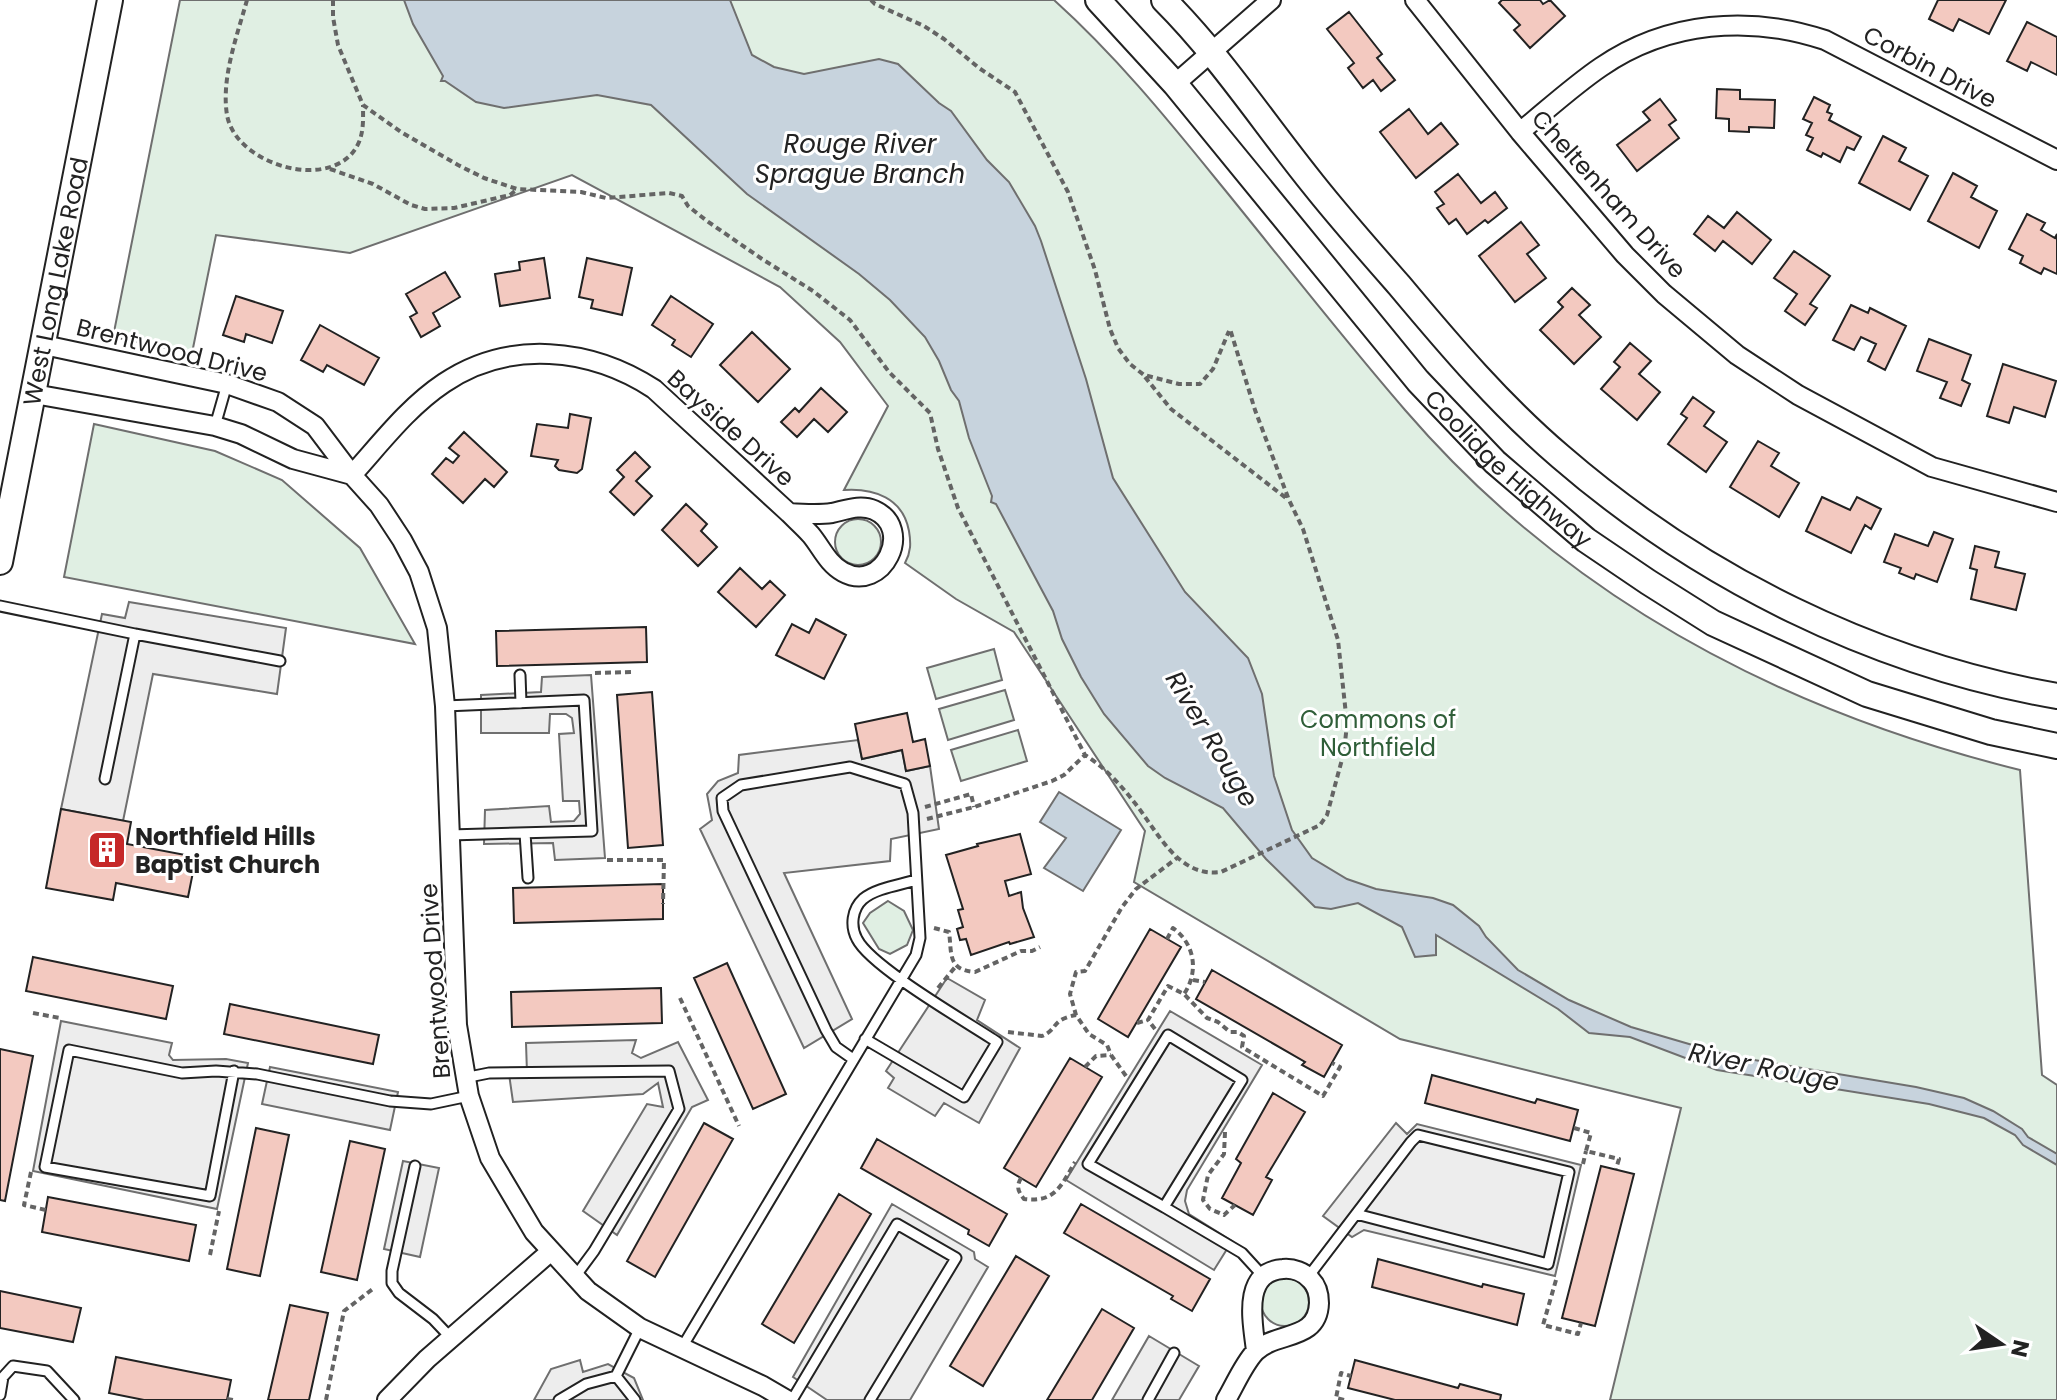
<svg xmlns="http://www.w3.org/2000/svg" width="2057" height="1400" font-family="Poppins,sans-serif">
	<rect width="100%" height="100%" fill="#fff"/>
	<path fill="#e0efe3" stroke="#6f6f6f" stroke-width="2" d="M180 0H1054C1114 54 1165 116 1216 179 1279 256 1340 335 1405 410 1567 598 1782 711 2020 770L2042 1075 2057 1085V1400H1610L1681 1108 1400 1039 1134 882 1145 831 1014 632 956 599 905 563C911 552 911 543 909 531 903 498 874 488 844 490L888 406 840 342 780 287 572 175 350 253 216 235 192 353 113 337Z
		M94 424 215 451 282 480 360 548 415 644 64 577Z
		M835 542a23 23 0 1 1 46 0a23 23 0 1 1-46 0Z
		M994 649 1002 680 936 699 927 668Z
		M1005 690 1014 720 948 740 939 709Z
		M1018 730 1027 761 961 781 951 750Z
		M888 901 904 911 913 930 907 945 890 954 879 949 863 923 870 913Z
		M1261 1302a24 24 0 1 1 48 0a24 24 0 1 1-48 0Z"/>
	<path fill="#ededed" stroke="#6f6f6f" stroke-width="2" d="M129 602 286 628 277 694 153 674 123 821 61 809 102 614 125 618Z
		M591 675 605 858 555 860 553 843 484 844 485 810 549 806 551 822 574 821 580 814 579 801H563L559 734 574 733 572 718 566 714H550L549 733H481V695L541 692 542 677Z
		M858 740 862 759 902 750 906 771 930 766 939 829 891 839 890 861 784 873 852 1019 804 1048 700 829 712 820 707 794 718 781 738 773 739 755Z
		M947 978 985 1000 977 1020 1020 1048 979 1123 944 1103 935 1116 888 1088 894 1078 886 1071Z
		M1170 1011 1262 1065 1187 1190 1185 1201 1189 1214 1232 1241 1214 1270 1066 1180Z
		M61 1021 172 1043 169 1055 173 1060 226 1059 248 1063 217 1209 33 1171Z
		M636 1040 632 1053 641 1058 678 1042 708 1100 692 1107 617 1235 583 1211 647 1104 663 1107 658 1083 643 1094 513 1102 509 1074 527 1073 526 1043Z
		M270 1067 398 1092 390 1130 262 1104Z
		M1396 1123 1407 1134 1417 1124 1581 1165 1555 1276 1364 1230 1352 1237 1323 1216Z
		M403 1161 439 1168 420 1257 384 1249Z
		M892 1204 974 1252 975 1259 988 1267 910 1400H827L793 1377Z
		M1149 1336 1199 1366 1179 1400H1112Z
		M580 1360 583 1372 608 1364 634 1378 643 1400H534L551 1369Z"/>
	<path fill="#c7d3dd" stroke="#6f6f6f" stroke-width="2" d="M404 0H730L752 55 774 67 804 74 879 59 898 64 939 103 951 111 987 160 1009 182 1035 226 1041 241 1086 379 1113 478 1185 592 1248 658 1262 694 1274 776 1292 830 1312 858 1347 879 1376 889 1433 898 1453 905 1479 926 1486 937 1518 970 1569 1000 1631 1027 1730 1056 1916 1087 1964 1098 1993 1111 2022 1129 2028 1137 2057 1154V1165L2023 1145 2015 1135 1984 1118 1929 1104 1717 1070 1630 1037 1589 1033 1558 1009 1436 935V955L1415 957 1402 927 1358 903 1331 909 1315 907 1266 859 1223 808 1165 778 1148 766 1104 714 1081 677 1062 639 1053 611 996 504 991 502 992 496 969 438 959 401 951 390 939 361 925 337 890 300 859 274 747 194 651 105 597 95 504 108 476 102 445 81H441L443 76 413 24Z
		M1059 792 1121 830 1083 891 1044 868 1066 838 1040 822Z"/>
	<path fill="#f3c9c0" stroke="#222" stroke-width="2" d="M1502 0H1540L1543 4 1550 0 1565 16 1530 48 1514 30 1520 25 1499 3Z
		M1938 0H2006L1989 34 1959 19 1953 31 1929 19Z
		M1349 12 1382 54 1377 58 1395 80 1381 91 1373 80 1363 88 1348 68 1354 63 1327 29Z
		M2027 22 2057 37V75L2031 62 2027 71 2007 61Z
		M1717 89 1740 90V99L1775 100 1774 128 1749 127V132L1729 131V119L1716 118Z
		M1814 97 1830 105 1827 112 1832 114 1829 120 1861 137 1854 150 1847 147 1840 162 1823 153 1821 157 1807 150 1813 138 1806 135 1812 123 1803 119Z
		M1660 99 1676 120 1669 125 1679 138 1637 171 1617 145 1650 120 1643 112Z
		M1409 109 1428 134 1441 123 1458 144 1416 178 1380 132Z
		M1883 136 1906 148 1899 161 1928 176 1910 210 1859 183Z
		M1953 173 1977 186 1971 197 1997 211 1979 248 1928 221Z
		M1458 174 1481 203 1495 192 1507 208 1488 223 1485 220 1467 234 1456 219 1449 224 1437 208 1444 204 1435 192Z
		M1737 212 1771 240 1752 264 1723 241 1715 251 1694 234 1708 216 1724 228Z
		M2027 214 2045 223 2041 230 2055 238 2057 234V274L2044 268 2041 274 2020 263 2023 256 2009 249Z
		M1521 222 1539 245 1527 254 1546 278 1515 302 1479 256Z
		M1794 251 1830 276 1810 304 1817 308 1805 325 1785 311 1797 294 1774 278Z
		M544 258 550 298 500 306 495 274 520 270 519 262Z
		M587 258 632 268 622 315 591 308 593 300 579 297Z
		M445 272 460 297 433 313 440 326 421 337 410 317 417 313 406 294Z
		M1572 288 1590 305 1579 315 1601 337 1574 364 1540 330 1563 307 1558 302Z
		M236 296 283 311 272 343 246 334 244 342 223 335Z
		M671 296 713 324 691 357 672 345 675 340 652 325Z
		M1851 305 1868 313 1870 308 1906 326 1885 370 1868 361 1876 344 1861 337 1854 350 1833 340Z
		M320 325 379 358 364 385 327 365 323 372 301 360Z
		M752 332 790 369 758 402 720 365Z
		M1929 339 1971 355 1962 380 1970 384 1961 406 1940 398 1947 382 1917 371Z
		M1630 343 1651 361 1639 374 1660 392 1637 420 1601 389 1620 367 1614 362Z
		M2003 364 2056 381 2045 417 2014 407 2009 423 1987 416Z
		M821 388 847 412 828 432 814 419 797 437 781 422 795 408 799 412Z
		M1693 397 1714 412 1704 426 1727 442 1706 472 1668 444 1687 418 1681 414Z
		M570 414 591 418 582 469 577 473 559 470 555 466 558 460 531 456 537 424 568 428Z
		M464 432 507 472 494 487 485 479 463 503 432 474 446 458 453 463 459 456 449 448Z
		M1758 441 1779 453 1771 466 1799 483 1779 517 1730 487Z
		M635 452 650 467 636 481 652 496 634 515 610 492 624 477 617 470Z
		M1822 497 1850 510 1857 497 1881 509 1871 529 1865 525 1851 553 1806 531Z
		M686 504 707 524 701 531 717 547 698 566 662 530Z
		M1934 532 1953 539 1937 582 1916 574 1914 579 1899 573 1901 568 1884 562 1895 534 1928 546Z
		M1975 546 1999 552 1995 567 2025 574 2016 610 1971 599 1977 570 1970 568Z
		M740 568 762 589 770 581 785 595 756 627 718 592Z
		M816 619 846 635 824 679 776 655 792 624 809 633Z
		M646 627 647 662 497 666 496 631Z
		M652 692 663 845 628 848 617 695Z
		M907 713 913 742 925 739 930 766 906 771 902 750 862 759 855 724Z
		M61 809 131 822 127 844 196 857 188 897 116 883 113 900 46 888Z
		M1020 834 1031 874 1005 881 1009 896 1021 892 1023 908 1034 937 1010 944 1009 942 971 955 966 939 960 940 957 929 963 927 958 910 963 909 946 855 978 846 977 844Z
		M663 884V919L514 923 513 888Z
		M1150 929 1181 947 1128 1037 1098 1019Z
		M33 957 173 986 166 1019 26 991Z
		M727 963 786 1094 753 1109 694 978Z
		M1212 970 1342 1045 1324 1077 1302 1065 1305 1062 1196 999Z
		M661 988 662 1023 512 1027 511 992Z
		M230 1004 379 1035 373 1064 224 1034Z
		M0 1049 33 1056 5 1201 0 1200Z
		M1070 1058 1102 1077 1036 1187 1004 1168Z
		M1432 1075 1535 1103 1537 1099 1578 1110 1570 1141 1425 1103Z
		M1273 1093 1305 1112 1266 1177 1272 1180 1253 1215 1222 1198 1241 1163 1236 1159Z
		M704 1123 733 1139 655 1277 627 1261Z
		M256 1128 289 1135 260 1276 227 1269Z
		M877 1139 1007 1214 989 1246 968 1234 969 1230 861 1168Z
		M350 1141 385 1149 357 1280 321 1272Z
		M1601 1166 1634 1174 1595 1326 1562 1318Z
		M839 1194 871 1214 794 1343 762 1324Z
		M48 1197 196 1225 189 1261 42 1232Z
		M1081 1204 1210 1279 1192 1311 1171 1299 1173 1296 1064 1233Z
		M1016 1256 1049 1276 983 1386 950 1366Z
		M1378 1259 1482 1287 1483 1284 1524 1294 1517 1325 1372 1287Z
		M0 1291 81 1308 73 1342 0 1328Z
		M290 1305 328 1313 309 1400H268Z
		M1102 1309 1134 1328 1092 1400H1047Z
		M116 1357 231 1380 227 1400H144L109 1393Z
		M1355 1360 1458 1388 1460 1384 1501 1395 1500 1400H1395L1348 1388Z"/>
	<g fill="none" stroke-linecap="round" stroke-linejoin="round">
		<defs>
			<path id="service" d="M215 426 227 384
				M0 606 135 634 105 779
				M135 634 280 661
				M520 675 521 703
				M445 706 584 700 592 831 450 835
				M525 833 528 878
				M865 1039 964 1097 997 1042C967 1022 871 967 857 939 850 926 852 909 863 899 876 888 900 885 916 880
				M234 1071 210 1196 45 1167 69 1050 182 1073 216 1071 257 1074 390 1101 431 1104 469 1096
				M464 1078 489 1073 669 1071 679 1109 594 1251 574 1278
				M415 1166 392 1271V1283L399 1293 433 1319 451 1338
				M1164 1207 1088 1164 1168 1035 1242 1080 1164 1207 1242 1253 1263 1276
				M1308 1277 1411 1142 1418 1135 1569 1172 1548 1264 1356 1214
				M681 1349 916 955 920 938 913 813 905 784 850 767 741 785 722 798 723 811 826 1030 836 1047 853 1059
				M616 1376 640 1328
				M616 1376 635 1400
				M0 1395 3 1377 13 1366 47 1371 74 1400
				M559 1400 586 1384 616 1376
				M792 1400 897 1224 956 1258 870 1400
				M1148 1400 1174 1353"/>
			<path id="minor" d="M1415 0 1520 132 1625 255 1664 294 1737 355 1798 395 1932 467 2057 502
				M1175 84 1271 0
				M1520 132C1547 110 1573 86 1601 67 1668 21 1750 15 1825 40L2057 160
				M44 345 227 384 278 402 315 426 352 475 379 505 402 540 419 572 437 628 445 706 457 1025 469 1096 490 1158 534 1232 588 1291 640 1328 763 1386 787 1400
				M34 394 215 426 241 434 293 459 352 475
				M352 475C381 443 408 407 444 383 509 339 591 348 654 389L789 513C796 520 804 527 811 535 821 547 828 564 843 572 883 594 915 528 874 510 860 504 846 510 832 513 818 515 803 514 789 513
				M387 1400 427 1359 550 1252
				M1226 1400C1235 1385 1243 1365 1255 1352 1275 1331 1318 1342 1319 1303 1319 1294 1317 1286 1311 1280 1304 1272 1293 1268 1283 1269 1241 1272 1253 1323 1256 1351"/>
			<g id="secondary">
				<path id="s1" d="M1098 0 1175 84 1418 381 1495 462 1586 540 1648 582 1713 623 1867 694 1991 732 2057 746"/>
				<path d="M1164 0C1220 56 1263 122 1313 184 1340 218 1370 252 1399 285 1450 346 1501 406 1561 457 1701 578 1874 664 2057 696"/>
				<path id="s2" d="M0 562 110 0"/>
			</g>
		</defs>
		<use href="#service" stroke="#222" stroke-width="13"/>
		<use href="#minor" stroke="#222" stroke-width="22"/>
		<use href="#secondary" stroke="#222" stroke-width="28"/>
		<path stroke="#646464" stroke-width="4" stroke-dasharray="6 4" stroke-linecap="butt" d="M247 0C237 36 221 78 227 115 236 167 337 194 359 142 364 130 363 117 363 105
			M333 0V17L338 45 363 105 401 132 458 165 484 178 517 189 581 192 606 198 669 193 682 196 688 206 707 221 762 259 813 291 850 320 889 372 930 413 938 449 958 508 1085 755C1104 767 1120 784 1134 802 1157 830 1177 878 1221 872L1320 825 1327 815 1344 752 1347 724 1338 640 1303 529 1289 500 1255 410 1230 329
			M871 0 875 4 924 26 944 39 979 68 1015 92 1068 192 1095 270 1110 329 1118 348 1130 364 1144 375 1179 384H1200L1213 369 1229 331
			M330 169 373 184 411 205 425 209 454 208 510 195 516 190
			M1145 377 1171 409 1286 498
			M595 673 633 672
			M925 807 971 794 974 807
			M927 819 974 807 1052 781 1064 775 1085 755
			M607 860H664L663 904
			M934 928 949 932C952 953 947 970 975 972L1021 951H1032L1040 947
			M1167 939 1173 928C1195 944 1199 972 1184 994
			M1193 980 1205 982
			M938 988 956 966
			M680 998 739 1126
			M33 1013 60 1018
			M1137 1023 1148 1020
			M1155 1029 1148 1020 1168 986 1184 994 1207 1018 1218 1022 1230 1032H1238L1244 1036 1242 1047 1323 1096 1340 1067 1332 1063
			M1008 1032 1042 1036C1059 1029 1050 1020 1076 1015
			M1085 1067 1096 1056 1111 1055
			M1126 1076 1111 1055 1107 1045 1089 1034 1076 1015 1070 994 1076 972 1085 971 1122 907 1136 889 1177 858
			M1574 1128 1591 1133 1586 1151 1619 1159 1616 1169
			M1225 1132 1224 1154 1208 1175 1203 1200 1210 1209 1224 1215 1235 1205
			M1583 1164 1586 1151
			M31 1172 24 1205 46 1210
			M1021 1178C1016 1187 1018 1191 1024 1199 1055 1203 1061 1186 1075 1162
			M210 1255 219 1211
			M1556 1280 1543 1325 1578 1334 1581 1323
			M227 1399 233 1400
			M326 1400 344 1311 374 1288
			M1344 1400 1336 1398 1341 1373 1351 1376"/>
		<use href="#service" stroke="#fff" stroke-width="9"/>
		<use href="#minor" stroke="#fff" stroke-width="18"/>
		<use href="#secondary" stroke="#fff" stroke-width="24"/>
	</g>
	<defs>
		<symbol id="building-square" viewBox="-11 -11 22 22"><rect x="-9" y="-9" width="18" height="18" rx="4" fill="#c62828" stroke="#fff"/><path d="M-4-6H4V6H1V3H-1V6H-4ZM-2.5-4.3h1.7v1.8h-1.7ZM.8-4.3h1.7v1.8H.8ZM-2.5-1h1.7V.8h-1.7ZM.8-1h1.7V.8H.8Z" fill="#fff"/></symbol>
	</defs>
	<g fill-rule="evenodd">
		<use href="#building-square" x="85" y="828" width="44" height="44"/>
	</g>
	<g text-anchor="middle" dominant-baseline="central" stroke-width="6" stroke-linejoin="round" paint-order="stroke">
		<g font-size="24" fill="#222" stroke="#fff">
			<text transform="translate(1930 67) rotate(28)">Corbin Drive</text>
			<text transform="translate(1609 194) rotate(48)">Cheltenham Drive</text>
			<text stroke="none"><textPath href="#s2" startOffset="286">West Long Lake Road</textPath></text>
			<text transform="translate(172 350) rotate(14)">Brentwood Drive</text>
			<text transform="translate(731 428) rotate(42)">Bayside Drive</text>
			<text stroke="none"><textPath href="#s1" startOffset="624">Coolidge Highway</textPath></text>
			<text transform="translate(435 981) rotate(-94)">Brentwood Drive</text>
		</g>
		<g font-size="24" fill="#2f5e38" stroke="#fff">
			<text x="1378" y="719">Commons of<tspan x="1378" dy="28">Northfield</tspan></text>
		</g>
		<g font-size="24" font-weight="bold" fill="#222" stroke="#fff" text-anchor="start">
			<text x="135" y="836">Northfield Hills<tspan x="135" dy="28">Baptist Church</tspan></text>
		</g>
		<g font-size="26" font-style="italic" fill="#222" stroke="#fff">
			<text x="860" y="144">Rouge River<tspan x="860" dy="30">Sprague Branch</tspan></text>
			<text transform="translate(1212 739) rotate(59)">River Rouge</text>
			<text transform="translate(1764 1067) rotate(12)">River Rouge</text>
		</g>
	</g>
	<g transform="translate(2001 1344) rotate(103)" stroke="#ffffff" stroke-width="6" paint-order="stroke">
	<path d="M0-6L14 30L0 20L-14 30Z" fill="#222222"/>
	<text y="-12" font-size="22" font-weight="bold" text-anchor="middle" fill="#222222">N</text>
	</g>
</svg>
